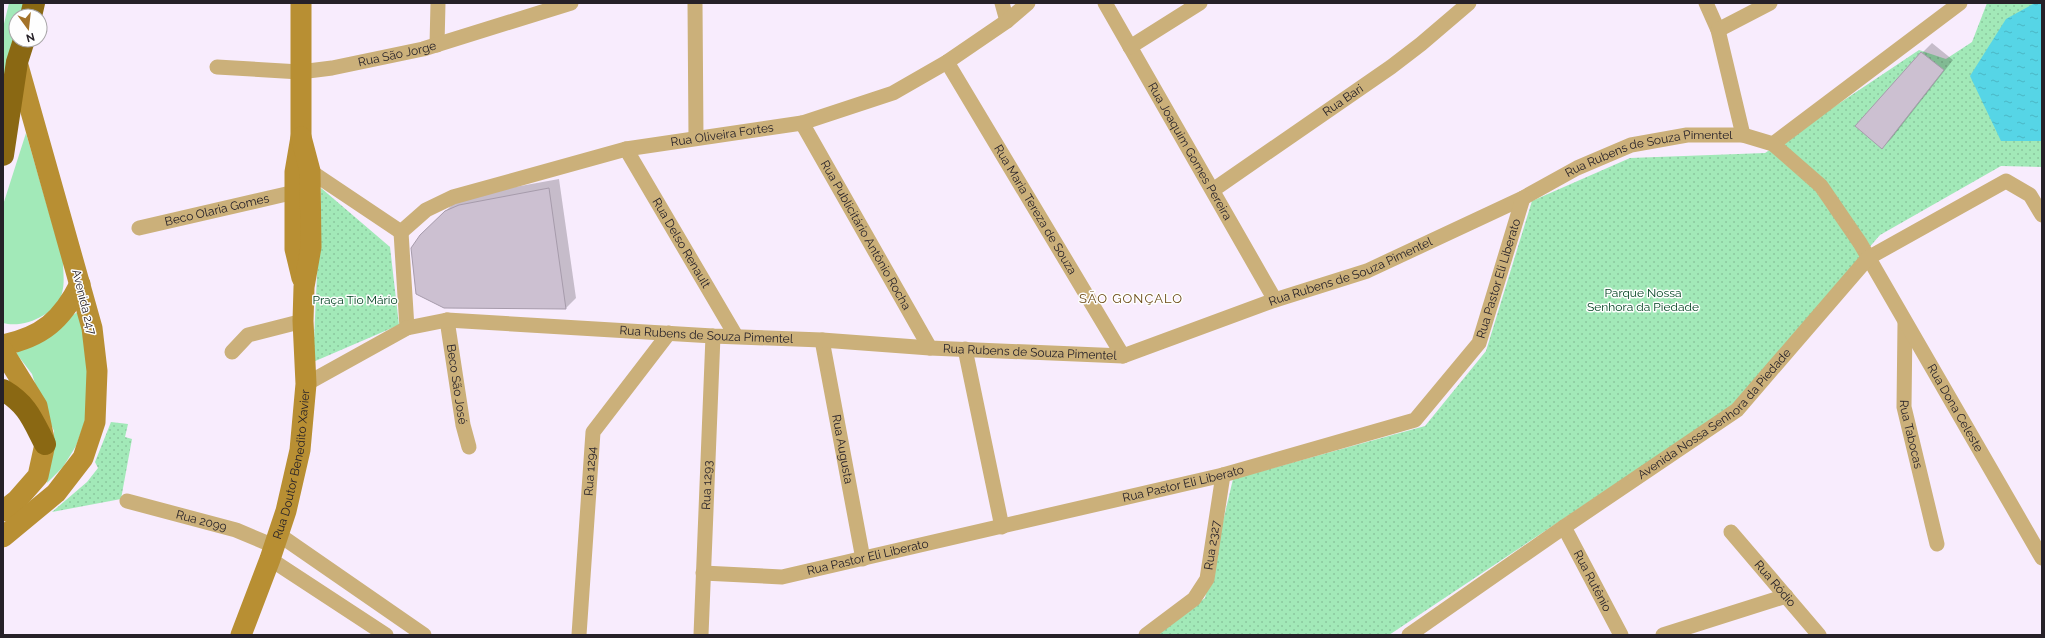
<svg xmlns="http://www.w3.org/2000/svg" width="2045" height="638" font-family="Raleway,sans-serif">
	<defs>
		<pattern id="park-dots" width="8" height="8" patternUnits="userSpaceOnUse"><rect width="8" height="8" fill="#a2e9b8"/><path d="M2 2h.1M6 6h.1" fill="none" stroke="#8bc89e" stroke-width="1.8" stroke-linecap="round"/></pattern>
		<pattern id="water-ripples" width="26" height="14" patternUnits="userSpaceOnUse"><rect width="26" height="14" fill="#56d5e6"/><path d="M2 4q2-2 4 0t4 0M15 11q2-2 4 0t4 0" fill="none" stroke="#4bb7c5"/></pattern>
	</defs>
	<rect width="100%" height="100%" fill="#f8ecfd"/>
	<path fill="#a2e9b8" d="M9 3H26L23 16H16V40L3 106V28Z
		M26 133 63 261C63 271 65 283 62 293 57 314 24 329 3 323V205Z
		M79 311 87 357 89 410 76 446 63 467 47 483 54 431 40 399 32 374 16 353Z"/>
	<path fill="url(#park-dots)" d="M1987 3H2042V167L2001 166 1880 235 1731 407 1389 635H1156L1205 598 1233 479 1425 426 1486 351 1532 201 1630 158 1765 153 1919 50 1946 59 1972 42Z
		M321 188 390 247 399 325 313 362Z
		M111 422 128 424 125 437 132 439 121 499 52 512 87 482 98 468 95 462Z"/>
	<path fill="url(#water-ripples)" d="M2035 3H2042V141H2001L1970 76 2006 19Z"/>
	<path fill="#0003" d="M1932 43 1953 60 1892 138 1882 148 1922 53Z
		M559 179 576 298 566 308 444 307 421 235 456 201 470 195Z"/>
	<path fill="#ccc0d1" stroke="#a69bab" d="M1921 52 1944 70 1882 149 1855 126Z
		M549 188 566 309 444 308 416 294 411 248 420 235 445 211 459 205Z"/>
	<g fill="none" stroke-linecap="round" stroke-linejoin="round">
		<g stroke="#cbb07a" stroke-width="15">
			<path d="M695 3 696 138"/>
			<path d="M1002 3 1007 21"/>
			<path id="s1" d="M1105 3 1275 300"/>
			<path d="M1706 3 1718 30 1743 135"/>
			<path d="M1718 30 1770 3"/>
			<path d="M437 45 438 3"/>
			<path d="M1130 47 1200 3"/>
			<path id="s2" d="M947 62 1123 356"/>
			<path id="s3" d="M217 67 300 72 332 68 423 49 571 3"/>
			<path id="s4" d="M802 123 930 348"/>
			<path d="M1773 144 1960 3"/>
			<path id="s5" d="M626 149 736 336"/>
			<path d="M302 172 310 171 401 232"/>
			<path id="s6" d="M1213 190 1391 67 1421 44 1469 3"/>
			<path id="s7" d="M139 228 295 192"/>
			<path id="s8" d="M401 232 426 210 453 197 626 149 802 123 893 93 947 62 1007 21 1028 3"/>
			<path d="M401 232 407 328"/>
			<path id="s9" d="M447 320 463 425 469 447"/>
			<path id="s10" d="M1905 323 1904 407 1937 544"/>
			<path id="s11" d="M822 340 863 559"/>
			<path d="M965 349 1002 527"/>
			<path d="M232 352 248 335 303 321"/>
			<path id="s12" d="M306 384 407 328 447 320 713 336 822 340 930 348 1123 356 1275 300 1367 271 1523 198 1577 168 1631 145 1687 135H1743L1773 144 1821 186 1860 243 2042 558"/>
			<path id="s13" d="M127 501 236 530 274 546"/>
			<path id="s14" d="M1564 527 1621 635"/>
			<path id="s15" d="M1731 532 1819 635"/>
			<path d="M278 534 424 635"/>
			<path d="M270 559 386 635"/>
			<path id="s16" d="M703 573 782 577 1223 475 1415 420 1479 343 1523 198"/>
			<path id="s17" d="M579 635 593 432 669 333"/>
			<path id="s18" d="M701 635 713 336"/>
			<path id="s19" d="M1146 635 1194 599 1207 579 1223 475"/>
			<path id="s20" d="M1409 635 1564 527 1737 410 1868 258 2006 181 2030 195 2042 215"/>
			<path d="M1663 635 1786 596"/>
		</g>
		<g stroke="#b88f33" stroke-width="21">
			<path d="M301 3V137L295 172V249L302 278"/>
			<path d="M3 345C42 337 62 320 80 284"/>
			<path d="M3 351 37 406 45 444 38 476 17 500 3 511"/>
			<path d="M3 537 56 493 83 458 95 422 97 371 92 328 17 62"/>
			<path id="s21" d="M241 635 270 559 286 511 300 450 306 384 303 321 304 287 311 247 310 171 301 137"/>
		</g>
		<path stroke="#8a6813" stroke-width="22" d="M31 16 34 3
			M3 155 17 62 24 40
			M3 390C28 405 32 419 45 444"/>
	</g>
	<g text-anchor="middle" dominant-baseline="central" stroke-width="3" stroke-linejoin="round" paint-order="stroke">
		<g font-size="12" fill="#262128" stroke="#fefefe">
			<text stroke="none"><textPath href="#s3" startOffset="182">Rua São Jorge</textPath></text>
			<text stroke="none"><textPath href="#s6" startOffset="158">Rua Bari</textPath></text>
			<text stroke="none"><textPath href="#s8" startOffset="340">Rua Oliveira Fortes</textPath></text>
			<text stroke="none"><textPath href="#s1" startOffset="171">Rua Joaquim Gomes Pereira</textPath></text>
			<text stroke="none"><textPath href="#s12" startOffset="1400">Rua Rubens de Souza Pimentel</textPath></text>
			<text stroke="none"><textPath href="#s2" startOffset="172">Rua Maria Tereza de Souza</textPath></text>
			<text stroke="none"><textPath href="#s7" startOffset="80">Beco Olaria Gomes</textPath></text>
			<text stroke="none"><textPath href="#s4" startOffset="129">Rua Publicitário Antônio Rocha</textPath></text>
			<text stroke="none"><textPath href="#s5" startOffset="109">Rua Delso Renault</textPath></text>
			<text stroke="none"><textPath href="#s12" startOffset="1076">Rua Rubens de Souza Pimentel</textPath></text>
			<text stroke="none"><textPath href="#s16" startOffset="899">Rua Pastor Eli Liberato</textPath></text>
			<text transform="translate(84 302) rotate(76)">Avenida 247</text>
			<text stroke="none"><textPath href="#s12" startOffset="416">Rua Rubens de Souza Pimentel</textPath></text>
			<text stroke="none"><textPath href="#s12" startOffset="740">Rua Rubens de Souza Pimentel</textPath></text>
			<text stroke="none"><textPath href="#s9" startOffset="65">Beco São José</textPath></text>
			<text stroke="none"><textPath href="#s12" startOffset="1852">Rua Dona Celeste</textPath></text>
			<text stroke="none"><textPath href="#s20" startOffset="378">Avenida Nossa Senhora da Piedade</textPath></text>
			<text stroke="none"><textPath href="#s10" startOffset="112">Rua Tabocas</textPath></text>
			<text stroke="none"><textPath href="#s11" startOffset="111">Rua Augusta</textPath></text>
			<text stroke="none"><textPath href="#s21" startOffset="179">Rua Doutor Benedito Xavier</textPath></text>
			<text stroke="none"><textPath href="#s17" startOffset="164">Rua 1294</textPath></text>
			<text stroke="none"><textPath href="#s16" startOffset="491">Rua Pastor Eli Liberato</textPath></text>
			<text stroke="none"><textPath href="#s18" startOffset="150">Rua 1293</textPath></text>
			<text stroke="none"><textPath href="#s13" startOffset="77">Rua 2099</textPath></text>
			<text stroke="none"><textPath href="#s19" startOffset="118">Rua 2327</textPath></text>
			<text stroke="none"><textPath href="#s16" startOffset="167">Rua Pastor Eli Liberato</textPath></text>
			<text stroke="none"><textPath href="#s14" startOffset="61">Rua Rutênio</textPath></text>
			<text stroke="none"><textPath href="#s15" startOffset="68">Rua Ródio</textPath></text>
		</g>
		<g font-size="12" fill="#004220" stroke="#fefefe">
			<text x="1643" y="293">Parque Nossa<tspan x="1643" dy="14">Senhora da Piedade</tspan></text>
			<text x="355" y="300">Praça Tio Mário</text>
		</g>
		<g font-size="13" letter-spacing="1" fill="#6a4814" stroke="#fefefe">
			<text x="1131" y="298">SÃO GONÇALO</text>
		</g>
	</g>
	<rect width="2045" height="638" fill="none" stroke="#262128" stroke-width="8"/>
	<g transform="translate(28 28) rotate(165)"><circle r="19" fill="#fefefe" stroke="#a8a6a8"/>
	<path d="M0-3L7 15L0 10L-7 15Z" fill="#a37228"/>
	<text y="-6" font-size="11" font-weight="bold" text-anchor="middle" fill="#262128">N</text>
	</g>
</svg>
